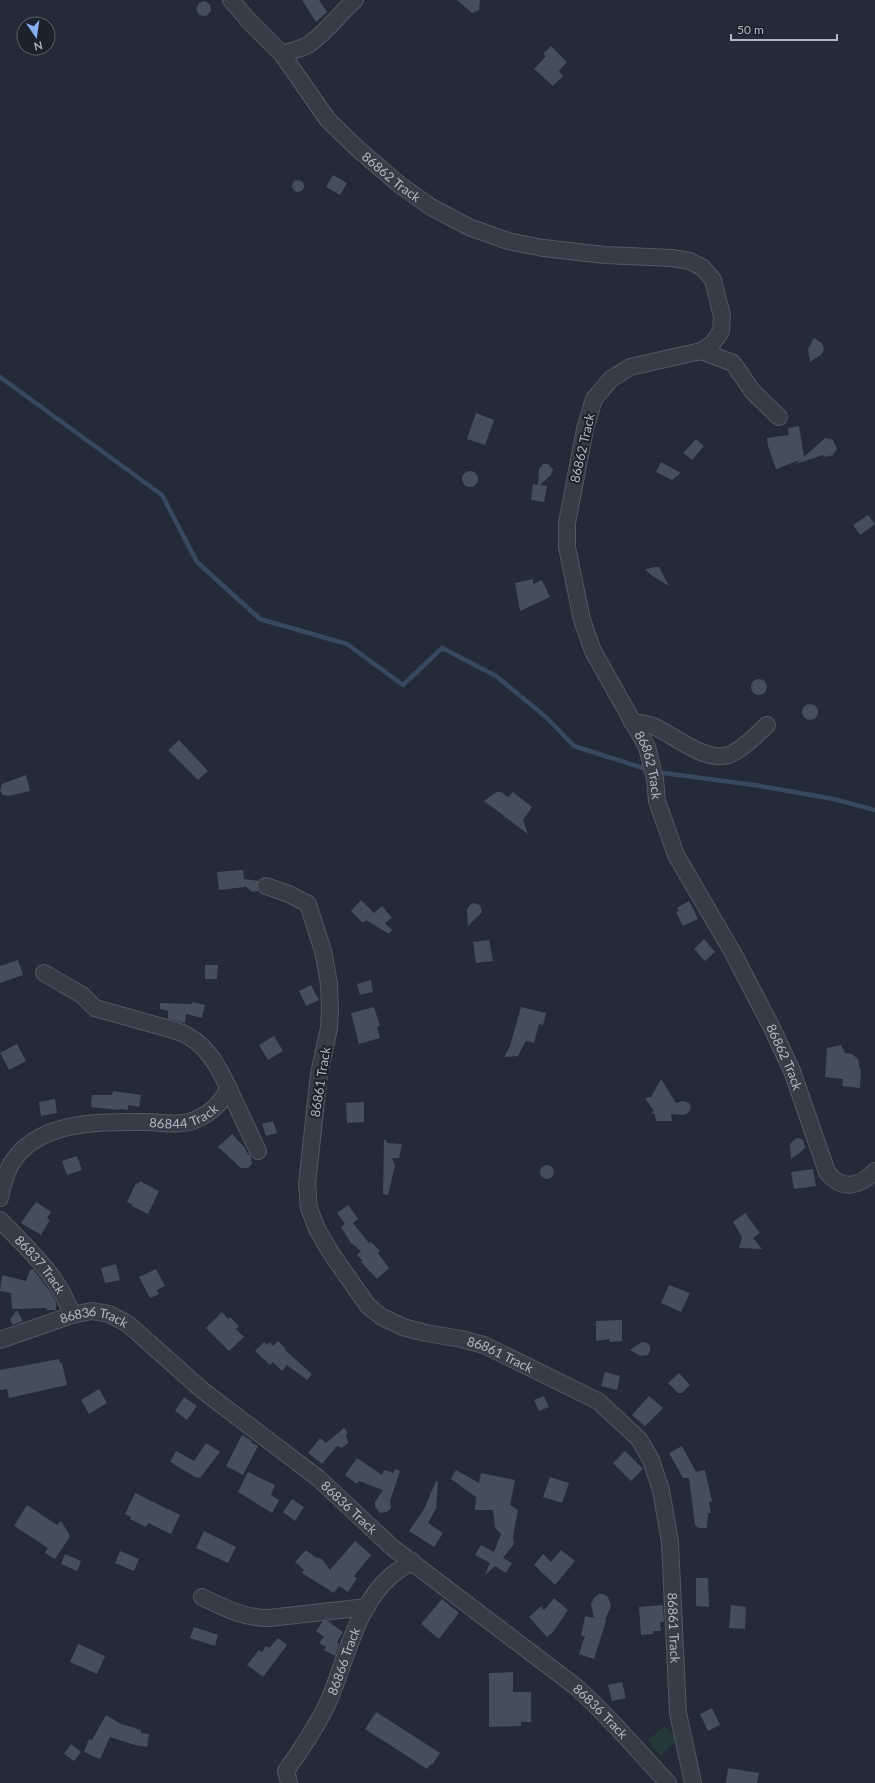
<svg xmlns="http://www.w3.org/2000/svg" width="875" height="1783" font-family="Lato,sans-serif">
	<rect width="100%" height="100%" fill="#232b38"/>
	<path fill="#25383a" d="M665 1726 678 1740 660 1755 648 1740Z"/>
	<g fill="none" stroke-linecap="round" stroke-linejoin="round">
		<path stroke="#394861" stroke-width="4.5" d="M0 377 162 495 197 562 260 619 347 644 403 685 442 648 496 676 547 718 574 746 649 770
			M656 772 754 785 834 799 875 810"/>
	</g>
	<path fill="#444e5d" d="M302 0H319L327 12 316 22Z
		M457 0H480L479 10 472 13Z
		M205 1 210 5 211 11 206 16 199 15 196 9 199 3Z
		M551 46 567 62 559 71 563 76 553 86 534 69 546 56 543 54Z
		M333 175 347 183 340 195 326 187Z
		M292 186a6 6 0 1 1 12 0a6 6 0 1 1-12 0Z
		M814 338 822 343 824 349 822 354 810 362 808 349Z
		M476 413 494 420 485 445 467 439Z
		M799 426 804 457 825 438 833 440 837 449 833 455 826 457 823 455 796 464 800 460 776 469 768 446 767 438 789 435 788 428Z
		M696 439 704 446 692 460 683 453Z
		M661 462 681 473 672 480 656 472Z
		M543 464H548L553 469 551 475 540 485 547 486 544 502 531 500 533 484 538 485 539 469Z
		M462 479a8 8 0 1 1 16 0a8 8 0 1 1-16 0Z
		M868 515 875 524 860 535 853 525Z
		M655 567H659L669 586 652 576 645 569Z
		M533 579V584L542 580 550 597 520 611 515 583Z
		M751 687a8 8 0 1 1 16 0a8 8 0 1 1-16 0Z
		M802 712a8 8 0 1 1 16 0a8 8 0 1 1-16 0Z
		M179 740 208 771 198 780 168 750Z
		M26 775 30 791 9 796 3 795 0 791 2 784Z
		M496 792H501L508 797 513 792 532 807 523 820 528 834 484 801Z
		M243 870 244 879 259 881 257 887 258 891 252 892 245 886V887L219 890 217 872Z
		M361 900 374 913 382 906 392 918 385 923 392 930 389 934 366 920 363 923 351 911Z
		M689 901 698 919 683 926 676 912 679 911 677 908Z
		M473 903 480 905 482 912 468 926 467 910 469 906Z
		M704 939 715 952 705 961 694 949Z
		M489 940 493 961 476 963 473 942Z
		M18 960 23 975 0 983V966Z
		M205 965H218L217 979H205Z
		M371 980 373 992 360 995 357 984Z
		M311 985 319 1000 306 1006 299 991Z
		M192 1002 205 1005 202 1018 186 1014 185 1023 168 1019V1011L160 1009V1003L192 1004Z
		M374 1007 380 1026 377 1027 380 1038 359 1044 351 1013Z
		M521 1007 546 1013 543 1025 539 1024 534 1043 526 1041 518 1056 504 1057 510 1046Z
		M274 1036 283 1051 268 1060 259 1045Z
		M17 1044 26 1061 9 1070 0 1053Z
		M841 1045 845 1053 852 1054 858 1059 860 1070H861L860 1088 842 1086 843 1079 825 1077 827 1048Z
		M661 1079 676 1103 683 1101 689 1103 691 1107 688 1113 684 1115 671 1114 672 1121H656L655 1114 651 1112 654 1111 645 1098 651 1097Z
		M113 1091 141 1095 139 1107 128 1105V1110L120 1109 119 1110 91 1107 92 1095H112Z
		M55 1099 57 1113 41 1116 39 1102Z
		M364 1102V1122L347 1123 346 1103Z
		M273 1121 277 1133 266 1136 262 1124Z
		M232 1134 246 1149 245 1150 251 1157 252 1164 248 1168H241L218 1147Z
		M799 1138 803 1140 805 1147 803 1150 791 1159 790 1144 795 1139Z
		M386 1139 387 1143 402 1144 399 1158H392L395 1166 388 1195 383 1194 384 1140Z
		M77 1156 82 1170 67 1175 62 1161Z
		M540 1172a7 7 0 1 1 14 0a7 7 0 1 1-14 0Z
		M813 1169 816 1186 794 1189 791 1172Z
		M140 1181 159 1191 148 1214 132 1206 133 1205 127 1202 136 1183 138 1184Z
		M36 1202 51 1212 47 1218 50 1220 41 1235 21 1223Z
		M348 1205 358 1219 353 1223 369 1243 371 1242 380 1251 378 1253 389 1268 377 1279 361 1262 362 1260 357 1255 361 1251 351 1243 341 1227 345 1224 337 1213Z
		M745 1213 760 1233 753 1238 762 1249 739 1248 742 1237 733 1222Z
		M116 1264 120 1280 105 1283 101 1268Z
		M33 1269 51 1293 56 1302V1310H46V1308L12 1309 11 1293 0 1291 2 1275 26 1281 30 1270Z
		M156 1269 165 1286 157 1290 159 1294 150 1298 139 1277Z
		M669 1285 690 1293 681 1312 661 1303Z
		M17 1310 23 1321 13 1325 10 1320Z
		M222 1312 228 1319 230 1317 239 1326 236 1329 244 1337 229 1351 206 1328Z
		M622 1320V1341L610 1342 609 1339 596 1341V1321Z
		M278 1341 286 1349 285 1350 312 1374 307 1380 287 1365 282 1371 273 1362 270 1365 255 1351 264 1342 267 1345 270 1342 273 1346Z
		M642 1342 647 1343 650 1346V1351L648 1355 641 1356 630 1350Z
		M59 1359 60 1363H62L67 1385 9 1398 7 1389 0 1390V1370Z
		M605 1372 620 1376 617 1390 601 1386Z
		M679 1373 690 1385 682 1393H678L668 1383Z
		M99 1389 107 1403 89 1414 81 1400Z
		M544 1396 549 1407 539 1411 534 1400Z
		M649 1396 663 1408 645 1426 632 1415Z
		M184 1397 197 1406 187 1420 175 1411Z
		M344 1428 348 1433 346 1434 348 1443 342 1448 337 1446 322 1464 308 1453 320 1438 326 1443Z
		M242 1435 252 1441 251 1442 258 1446 243 1475 226 1466Z
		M206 1443 220 1452 200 1478 199 1477 197 1478 170 1462 176 1451 194 1461Z
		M682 1446 696 1472 705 1470 712 1501 709 1502 711 1513H708L707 1528H699L695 1525 689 1478H683L669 1453Z
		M625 1451 643 1469 631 1481 613 1463Z
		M357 1458 382 1475 384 1470 393 1473 396 1469 400 1471 390 1501 391 1508 387 1512 380 1513 375 1507V1502L383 1490 359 1481 357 1484 345 1475Z
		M456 1470 479 1483 481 1473 515 1480 510 1505 518 1510 513 1536 514 1544 503 1558 512 1563 506 1573 495 1566 485 1575 490 1563 475 1555 481 1545 494 1552 501 1534 495 1528 493 1510H475L476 1497 451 1479Z
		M248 1472 275 1485 271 1495 279 1500 272 1513 238 1492Z
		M550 1477 569 1483 562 1503 543 1497Z
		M436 1481H438L436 1509 428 1523 443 1533 434 1547 409 1531 424 1509Z
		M135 1493 180 1515 171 1534 148 1523 146 1527 130 1519 131 1517 125 1514Z
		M292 1499 304 1507 295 1521 283 1512Z
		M27 1505 57 1525 61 1521 69 1534V1538L55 1559 45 1553 48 1548 14 1526Z
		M204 1531 236 1547 228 1563 196 1548Z
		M355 1541 371 1555 354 1576 357 1578 348 1592 339 1586 334 1593 302 1573 304 1570 295 1562 306 1550 315 1557 322 1559 330 1570Z
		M561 1550 575 1561 555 1585 534 1565 543 1554 551 1562Z
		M120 1551 139 1559 134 1571 115 1563Z
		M65 1554 81 1561 77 1571 61 1564Z
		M696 1578H708L709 1607 696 1606Z
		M599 1594H604L608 1597 611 1606 605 1620 606 1621 594 1659 579 1654 585 1636H581L585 1616 594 1618 591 1604 594 1598Z
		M554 1598 568 1610 553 1632 547 1637 529 1617 541 1606 544 1610Z
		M442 1599 459 1613 439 1639 421 1624Z
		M663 1605 664 1622H660L661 1631H653V1634L641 1635 639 1607Z
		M731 1605 746 1607 745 1629 729 1628Z
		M323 1621H328L343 1632 337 1642 339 1644 335 1656 324 1650 326 1647 319 1643 324 1637 316 1631Z
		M194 1627 218 1635 215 1646 190 1638Z
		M278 1638 287 1645 263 1677 247 1665 259 1650 262 1652 266 1646 269 1648Z
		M78 1644 105 1656 97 1674 70 1662Z
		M513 1672V1692H531V1722H521V1726L489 1727V1673Z
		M622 1682 626 1698 612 1701 608 1685Z
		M712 1708 720 1725 708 1731 700 1714Z
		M376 1712 440 1753 432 1765 431 1764 427 1769 365 1729Z
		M106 1715 121 1724 141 1730V1733L149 1734 147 1747 135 1745 110 1737 100 1759 84 1752 89 1739 92 1740Z
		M71 1744 81 1752 74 1761 64 1754Z
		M728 1768 759 1773 757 1783H726Z"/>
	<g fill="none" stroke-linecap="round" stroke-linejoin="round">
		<defs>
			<g id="street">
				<path id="s1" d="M231 0 249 21 282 54 328 120 359 150 400 185 431 207 469 227 508 241 543 248 605 255 672 258 690 261 703 268 713 280 722 316 721 331 713 343 701 351 630 367 611 379 594 399 585 429 567 523V547L582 620 593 651 647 747 655 779 657 801 676 855 733 953 772 1028 792 1071 827 1172C842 1191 859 1187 875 1171"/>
				<path d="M282 54C290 51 301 49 308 45 326 33 339 14 355 0"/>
				<path d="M701 351 733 363 753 392 779 417"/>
				<path d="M632 722C639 723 647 723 653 726 674 735 708 765 731 754 744 748 756 735 767 725"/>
				<path id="s2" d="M266 886 289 894 308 904 323 951 329 983 330 1009 329 1028 319 1074 307 1184 309 1208 317 1229 331 1253 368 1306 382 1317 403 1327 426 1333 461 1339 484 1345 598 1401 639 1439 651 1460 661 1490 670 1542 678 1713 693 1783"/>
				<path d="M44 973 82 995 95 1008 177 1031C209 1042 221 1072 234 1100 242 1117 250 1134 258 1151"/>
				<path id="s3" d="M0 1198C2 1188 5 1176 10 1166 36 1119 102 1122 148 1122 164 1123 183 1126 197 1119 211 1113 222 1102 229 1088"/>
				<path id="s4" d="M0 1220C28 1249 59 1276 72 1315"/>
				<path id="s5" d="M0 1340 72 1315 92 1311 109 1314 128 1324 202 1390 318 1478 393 1548 575 1686C609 1716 638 1751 668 1783"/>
				<path d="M202 1597C225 1608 243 1618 269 1618L367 1607"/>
				<path id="s6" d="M289 1783 286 1771C301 1750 314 1730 326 1707 346 1664 354 1607 392 1575 398 1570 406 1566 412 1561"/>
			</g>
		</defs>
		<use href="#street" stroke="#515863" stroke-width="18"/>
		<use href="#street" stroke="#363d49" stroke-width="16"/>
	</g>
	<g text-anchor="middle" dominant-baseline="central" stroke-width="4" stroke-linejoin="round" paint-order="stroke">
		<g font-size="13" fill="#b1b8c5" stroke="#1b222d">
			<text stroke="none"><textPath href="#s1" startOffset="240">86862 Track</textPath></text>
			<text transform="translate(582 448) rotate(-77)">86862 Track</text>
			<text stroke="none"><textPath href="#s1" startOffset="1177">86862 Track</textPath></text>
			<text stroke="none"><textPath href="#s1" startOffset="1501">86862 Track</textPath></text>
			<text transform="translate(320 1082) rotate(-81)">86861 Track</text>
			<text stroke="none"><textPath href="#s3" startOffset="223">86844 Track</textPath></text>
			<text stroke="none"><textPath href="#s4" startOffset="60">86837 Track</textPath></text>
			<text stroke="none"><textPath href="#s5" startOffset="99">86836 Track</textPath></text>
			<text stroke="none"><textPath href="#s2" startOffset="612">86861 Track</textPath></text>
			<text stroke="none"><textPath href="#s5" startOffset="423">86836 Track</textPath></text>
			<text stroke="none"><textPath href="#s2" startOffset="971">86861 Track</textPath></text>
			<text stroke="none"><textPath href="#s6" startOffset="137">86866 Track</textPath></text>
			<text stroke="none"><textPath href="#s5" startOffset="747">86836 Track</textPath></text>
		</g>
	</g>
	<g transform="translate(36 36) rotate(167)"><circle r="19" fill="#1b222d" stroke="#575e6a"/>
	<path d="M0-3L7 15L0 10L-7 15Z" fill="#89adf1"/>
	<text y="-6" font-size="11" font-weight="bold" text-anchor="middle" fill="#b1b8c5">N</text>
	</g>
	<path d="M731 34v6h106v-6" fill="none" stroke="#b1b8c5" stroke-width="2"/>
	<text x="737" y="34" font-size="12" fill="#b1b8c5" stroke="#1b222d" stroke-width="3" paint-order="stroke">50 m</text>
</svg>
